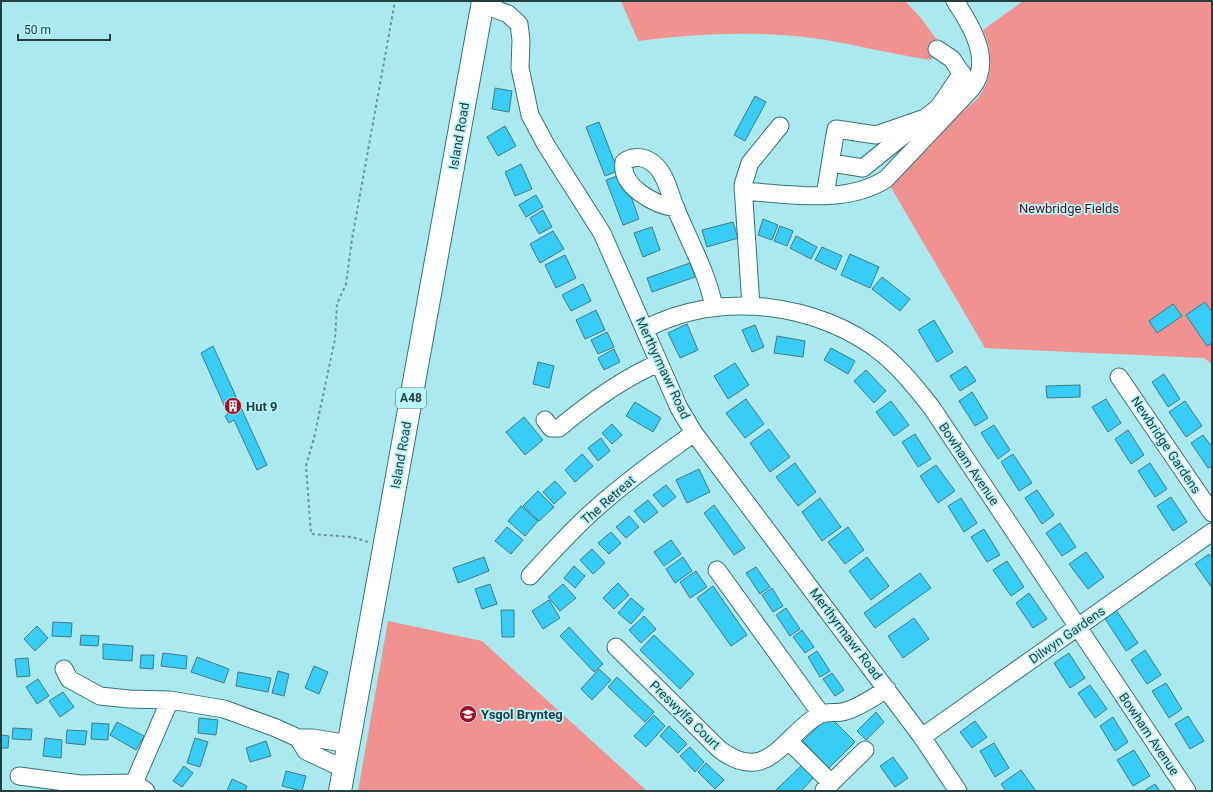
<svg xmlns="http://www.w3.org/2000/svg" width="1213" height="792" font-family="Roboto,sans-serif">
	<rect width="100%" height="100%" fill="#aae9ed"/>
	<path fill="#f19290" d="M621 1H905L921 18 939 43 931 60C896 55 862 46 826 40 763 30 701 33 638 41Z
		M1023 1H1212V364L1204 358 985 348 886 179 978 98C993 77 994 54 983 30Z
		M388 621 482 641 647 791H358Z"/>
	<path fill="#37cdf6" stroke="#437a8b" d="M495 88 512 91 509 112 492 109Z
		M755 96 766 102 745 141 734 135Z
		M599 122 618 171 605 176 586 127Z
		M505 126 516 146 498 156 487 137Z
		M521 164 532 189 515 196 505 172Z
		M623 174 639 219 623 225 606 180Z
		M536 195 543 207 526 217 519 205Z
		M543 210 552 227 539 234 530 218Z
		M763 219 778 225 772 240 758 235Z
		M733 222 738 238 707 247 702 230Z
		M780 226 793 231 787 246 774 241Z
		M652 227 660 250 643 257 634 233Z
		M553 231 564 249 540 263 530 244Z
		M796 236 817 247 811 259 790 248Z
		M822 247 842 256 836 270 815 260Z
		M850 254 879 267 870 288 841 275Z
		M565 255 576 278 556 288 545 265Z
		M690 263 695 277 652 292 647 278Z
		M882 277 910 299 900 311 872 289Z
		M583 284 591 301 571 311 562 295Z
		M1205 302 1212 312V343L1207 346 1186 315Z
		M1173 304 1182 316 1157 333 1149 321Z
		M596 310 605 330 585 339 576 320Z
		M934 320 953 352 937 362 918 330Z
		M687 324 698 350 680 358 668 333Z
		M755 325 764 347 752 352 742 330Z
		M607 332 614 347 598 354 591 340Z
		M777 336 805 341 803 357 774 353Z
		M213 346 267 465 257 470 234 420 229 423 225 416 228 414 201 353Z
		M831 348 855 361 848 374 824 360Z
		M614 349 620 362 604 370 598 358Z
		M538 362 554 366 549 388 533 384Z
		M735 363 749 385 728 399 714 376Z
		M966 366 976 381 960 391 950 376Z
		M866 370 886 391 874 403 854 381Z
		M1164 374 1180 399 1168 407 1152 382Z
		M1080 385V397L1047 398 1046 386Z
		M972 392 988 418 975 426 959 401Z
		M746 399 764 424 745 438 726 413Z
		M1106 399 1121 423 1108 432 1092 407Z
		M891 401 909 425 894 436 876 412Z
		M1185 401 1202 426 1186 437 1169 412Z
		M635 402 661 418 653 432 626 416Z
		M524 417 543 440 525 455 506 432Z
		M612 424 622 435 612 444 602 433Z
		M994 425 1010 450 998 459 981 433Z
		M769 429 790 457 770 472 750 443Z
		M1128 430 1144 455 1131 464 1115 439Z
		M915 434 931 459 918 467 902 442Z
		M1203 435 1212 447V466L1208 468 1191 443Z
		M601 438 610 451 598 461 588 448Z
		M582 454 593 466 575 482 565 470Z
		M1013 454 1032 483 1019 491 1001 462Z
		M795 463 816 492 798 506 776 477Z
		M1150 463 1167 489 1155 497 1138 471Z
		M936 465 955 491 938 503 920 476Z
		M699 469 710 492 687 503 676 480Z
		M555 481 566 493 554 504 543 492Z
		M666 485 676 497 663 507 653 495Z
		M1037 490 1054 515 1042 524 1025 498Z
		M538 491 554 507 539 521 523 506Z
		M1171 497 1187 522 1173 531 1157 506Z
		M820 498 841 527 822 541 802 512Z
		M961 498 977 523 964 532 948 506Z
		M648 500 658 512 644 523 634 511Z
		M714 505 745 548 734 555 704 513Z
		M521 506 538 521 525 536 508 521Z
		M629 516 639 527 626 538 616 527Z
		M1060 523 1076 547 1062 556 1046 533Z
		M507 527 523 540 511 554 495 541Z
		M848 527 864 550 845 564 828 542Z
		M984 529 1000 555 987 562 971 537Z
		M611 532 621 543 609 554 598 543Z
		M671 540 681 554 664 566 654 552Z
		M592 549 605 563 593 574 580 560Z
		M1086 552 1104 577 1088 589 1069 564Z
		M1209 554 1212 558V588L1195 564Z
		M484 557 489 571 458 583 453 568Z
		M683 557 692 571 675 583 666 569Z
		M867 557 889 586 871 600 849 571Z
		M1007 561 1024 587 1011 596 993 570Z
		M574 566 585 576 575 588 564 578Z
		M756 567 770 587 760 594 746 573Z
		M696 571 707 587 690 598 680 582Z
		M920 573 931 588 875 628 864 613Z
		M618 583 629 595 614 609 603 598Z
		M490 584 497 604 482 609 475 589Z
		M563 584 576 598 560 611 548 597Z
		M713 586 747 635 731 646 697 598Z
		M772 588 783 606 773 612 762 595Z
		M1029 593 1047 619 1033 628 1016 603Z
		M631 598 644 609 631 624 618 613Z
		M549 600 560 618 543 629 532 611Z
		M786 608 800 629 790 636 776 615Z
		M501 610H514V637H502Z
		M1116 610 1138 643 1126 651 1104 617Z
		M644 616 656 629 641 643 629 630Z
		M914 618 929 639 903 658 888 636Z
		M53 622 72 623 71 637 52 636Z
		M37 626 48 638 35 651 24 639Z
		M569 627 603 664 594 672 560 636Z
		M802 630 814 647 805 653 793 637Z
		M81 635 99 636 98 646 80 645Z
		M654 635 694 674 680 689 640 650Z
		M103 644 133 646 132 661 103 659Z
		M1145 650 1161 675 1147 684 1131 660Z
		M817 651 830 671 820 677 808 657Z
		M163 653 187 656 186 669 161 666Z
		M1069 653 1085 678 1070 688 1054 663Z
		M141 655H154L153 669 140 668Z
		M197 657 229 669 224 683 191 672Z
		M28 658 30 676 17 677 15 659Z
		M314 666 328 672 319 694 305 688Z
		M599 669 611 680 592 700 581 689Z
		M278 671 289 674 284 696 272 693Z
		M238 672 271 678 268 692 236 686Z
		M832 673 844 690 835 696 823 679Z
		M617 677 654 712 645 722 608 687Z
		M38 679 49 696 37 704 26 687Z
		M1166 683 1182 709 1169 718 1152 691Z
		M1090 685 1107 709 1095 718 1078 693Z
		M63 692 74 707 60 717 49 701Z
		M876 712 884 722 866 740 857 731Z
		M654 715 665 726 646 747 634 736Z
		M829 716 855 742 829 768 803 741Z
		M1188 716 1204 741 1190 749 1175 724Z
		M1113 717 1128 742 1115 751 1100 726Z
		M199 718 218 720 216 735 198 733Z
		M975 721 987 737 972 748 960 732Z
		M117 722 144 736 136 750 110 735Z
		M92 723 109 724 108 740 91 739Z
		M669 726 687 744 678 753 660 736Z
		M13 728 32 729 31 740 12 739Z
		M67 730 87 731 85 745 66 743Z
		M1 735 9 736 8 748H1Z
		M45 738 62 740 61 758 43 756Z
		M195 738 208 742 200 767 187 763Z
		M266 741 271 756 250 762 246 748Z
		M994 743 1009 768 995 777 980 751Z
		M690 747 704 762 695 772 680 756Z
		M1134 750 1150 776 1133 786 1117 760Z
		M893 757 908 778 895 787 880 766Z
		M706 763 724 780 715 789 698 772Z
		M804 763 816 775 801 791H775Z
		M184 766 193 773 182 787 173 781Z
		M1021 770 1036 791H1006L1001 784Z
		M286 771 306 776 302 791 282 786Z
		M232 779 247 786 245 791H227Z
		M1155 784 1160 791H1144Z"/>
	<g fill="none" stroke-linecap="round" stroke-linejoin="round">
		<defs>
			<path id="minor" d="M482 4 508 14 519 24 521 40 520 68 530 115 546 145 602 233 679 408 694 433 922 737 958 791
				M937 49 952 59 967 82
				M925 118 938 108 962 73
				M743 191C789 194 846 205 886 179L971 89C994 62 971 25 955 1
				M825 195C829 173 832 151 836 129L876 135 925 118 863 168 831 163
				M676 208C655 205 620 187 624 162 634 154 648 157 657 167 667 178 670 195 676 209 689 241 707 272 714 307
				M751 306 743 185 750 163 780 126
				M645 329C719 290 818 302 883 354 902 370 917 389 932 408L1187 791
				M1119 377 1212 513
				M545 420 551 428H559C589 403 623 378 659 363
				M717 570 821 714
				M530 576C550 554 570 532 592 512 624 483 659 458 694 433
				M616 647 719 749C768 787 784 734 819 715 827 711 838 714 846 711 860 707 874 697 887 689
				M64 669 69 679 100 696 129 699 170 700 224 709 276 728 298 738H313L349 744
				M922 737 1212 532
				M298 738 306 751 344 769
				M789 741 831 783
				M19 776 80 784 134 783 146 791
				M134 783 170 700
				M824 790 865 750"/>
			<path id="major" d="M340 791 483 1"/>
		</defs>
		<use href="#minor" stroke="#357377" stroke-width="19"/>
		<use href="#major" stroke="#357377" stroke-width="24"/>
		<path stroke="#6a979a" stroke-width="2" stroke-dasharray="3 3" stroke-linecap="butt" d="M368 542 352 537 311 534 306 466 314 438 335 339 337 304 346 284 352 239 395 1"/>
		<use href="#minor" stroke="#fff" stroke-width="17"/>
		<use href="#major" stroke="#fff" stroke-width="22"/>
	</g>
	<defs>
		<symbol id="building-disc" viewBox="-11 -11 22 22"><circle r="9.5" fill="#a60c28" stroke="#b7f6fa"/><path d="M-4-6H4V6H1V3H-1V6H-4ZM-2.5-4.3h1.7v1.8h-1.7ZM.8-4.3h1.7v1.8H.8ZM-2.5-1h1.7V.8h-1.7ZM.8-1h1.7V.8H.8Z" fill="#fff"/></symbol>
		<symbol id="school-disc" viewBox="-11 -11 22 22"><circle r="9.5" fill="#a60c28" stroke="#b7f6fa"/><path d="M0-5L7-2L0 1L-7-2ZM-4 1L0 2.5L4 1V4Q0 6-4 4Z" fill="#fff"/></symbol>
	</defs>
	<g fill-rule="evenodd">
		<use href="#building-disc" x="223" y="396" width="20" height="20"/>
		<use href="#school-disc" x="458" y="704" width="20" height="20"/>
	</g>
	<g text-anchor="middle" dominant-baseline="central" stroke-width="3.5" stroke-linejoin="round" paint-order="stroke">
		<rect fill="#b7f6fa" stroke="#517578" stroke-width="1" x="396" y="388" width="30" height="20" rx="3"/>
		<g font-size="12" font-weight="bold" fill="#253e40">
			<text x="411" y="398">A48</text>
		</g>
		<g font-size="13" fill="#253e40" stroke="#b7f6fa">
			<text transform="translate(459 136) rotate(-80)">Island Road</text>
			<text transform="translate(663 368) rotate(65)">Merthyrmawr Road</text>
			<text transform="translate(1166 445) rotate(56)">Newbridge Gardens</text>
			<text transform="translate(401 455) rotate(-80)">Island Road</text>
			<text transform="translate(969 464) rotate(56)">Bowham Avenue</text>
			<text transform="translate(608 500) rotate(-41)">The Retreat</text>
			<text transform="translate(846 634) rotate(53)">Merthyrmawr Road</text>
			<text transform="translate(1067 635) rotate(-35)">Dilwyn Gardens</text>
			<text transform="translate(685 715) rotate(44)">Preswylfa Court</text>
			<text transform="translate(1149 734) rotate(56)">Bowham Avenue</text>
		</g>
		<g font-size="13" fill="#561319" stroke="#b7f6fa">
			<text x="1069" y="208">Newbridge Fields</text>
		</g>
		<g font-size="13" font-weight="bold" fill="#253e40" stroke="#b7f6fa" text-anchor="start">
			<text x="246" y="406">Hut 9</text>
			<text x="481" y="714">Ysgol Brynteg</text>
		</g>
	</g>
	<rect width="1213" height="792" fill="none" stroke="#253e40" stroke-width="4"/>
	<path d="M18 34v6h92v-6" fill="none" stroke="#253e40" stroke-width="2"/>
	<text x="24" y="34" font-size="12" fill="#253e40" stroke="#b7f6fa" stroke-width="3" paint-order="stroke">50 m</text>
</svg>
